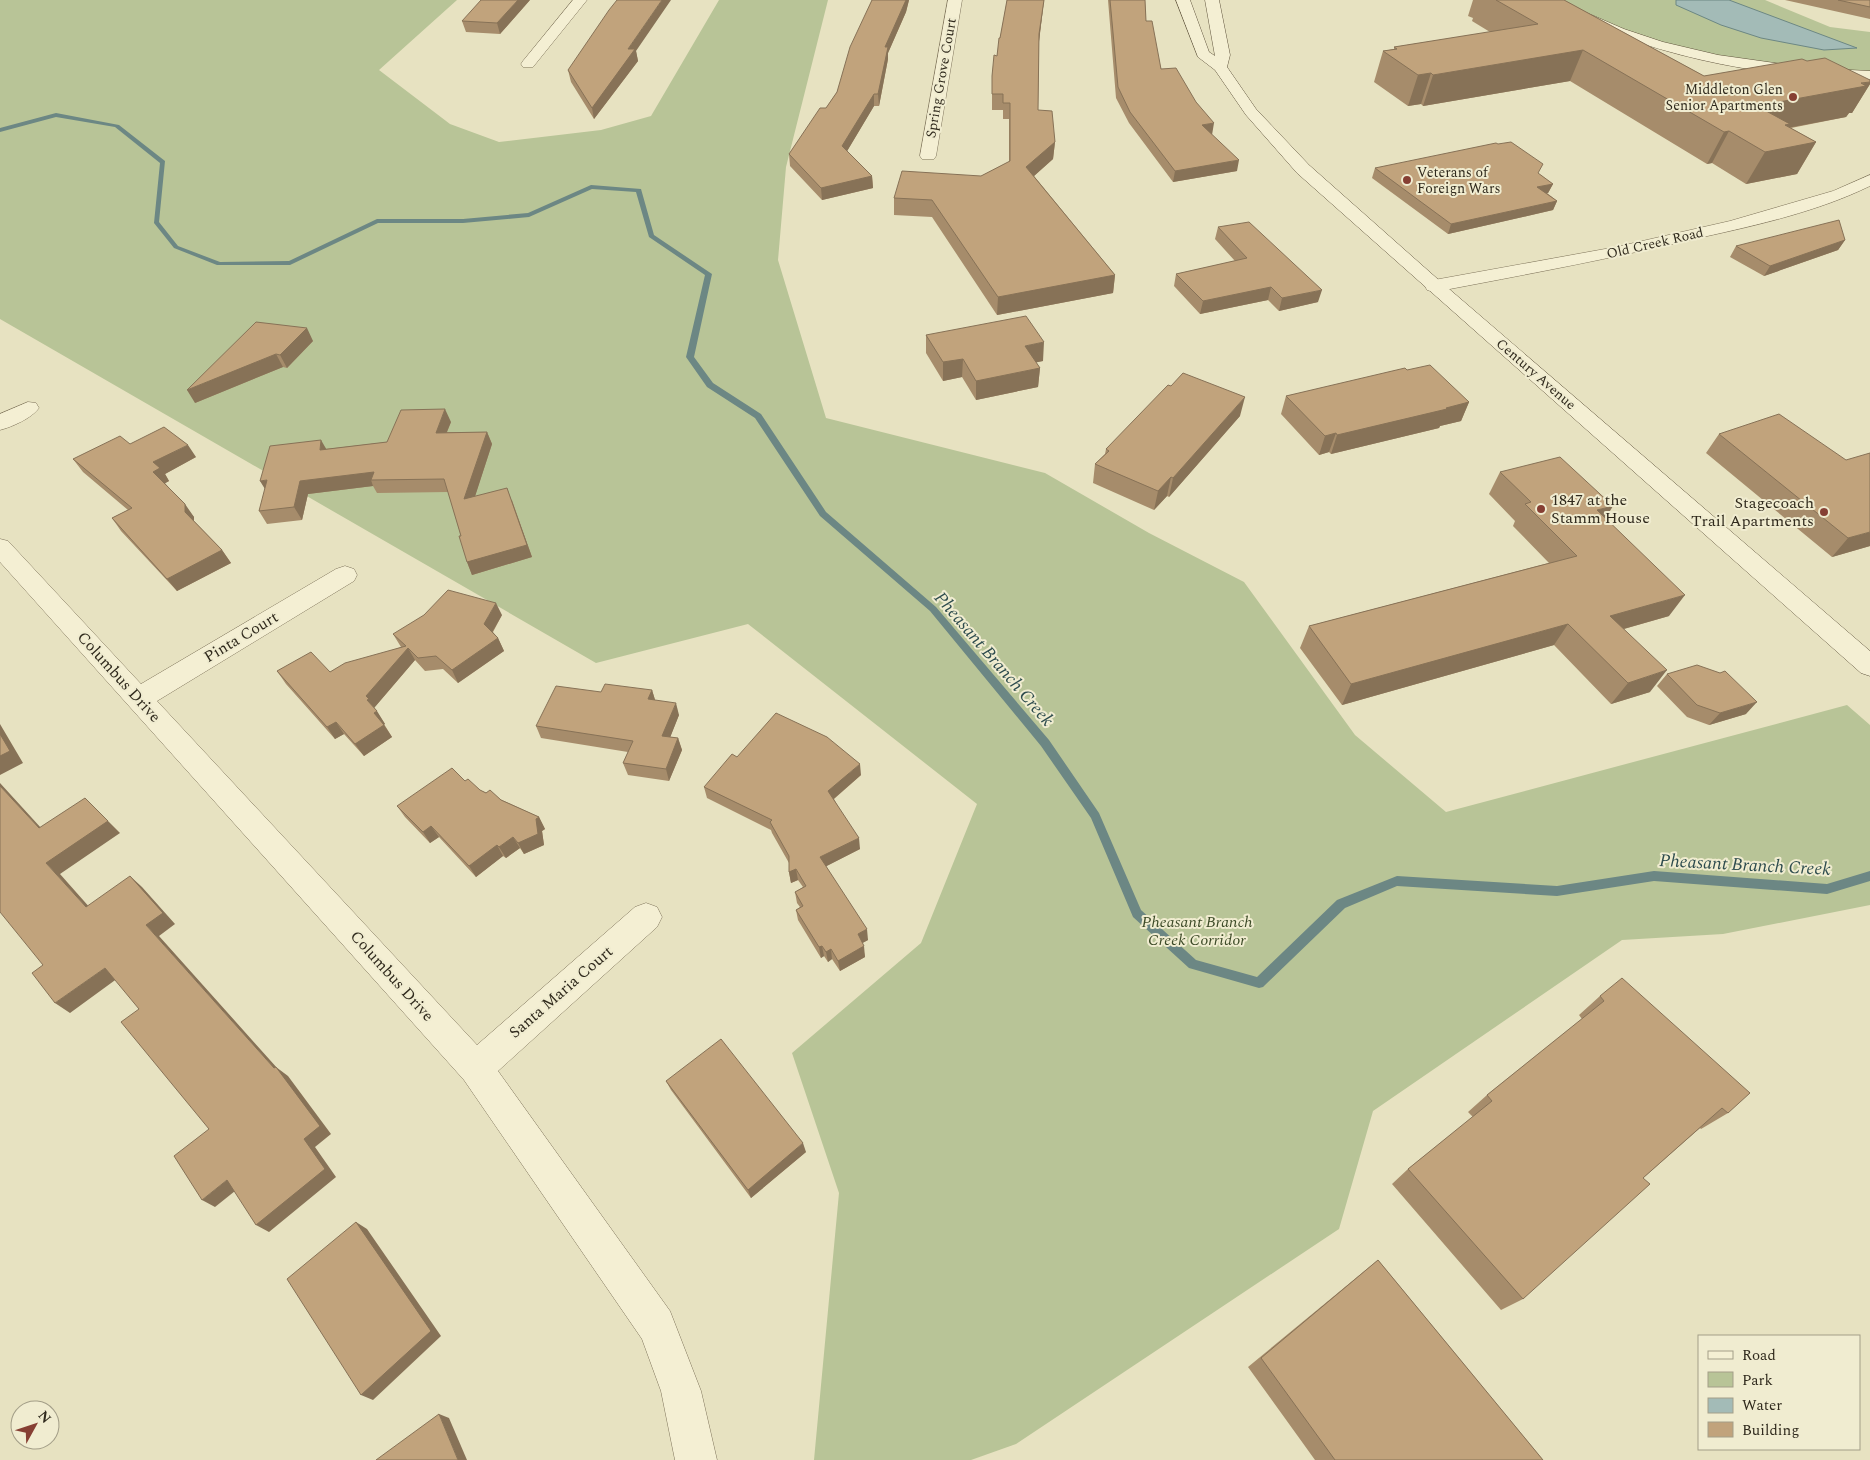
<svg xmlns="http://www.w3.org/2000/svg" width="1870" height="1460" font-family="Spectral,serif">
	<rect width="100%" height="100%" fill="#e7e2c1"/>
	<path fill="#b8c497" d="M0 0H457L379 70 450 124 499 142 601 130 651 116 719 0H828L786 167 778 260 826 418 1045 473 1149 533 1244 582 1355 735 1446 812 1847 705 1870 725V905L1723 934 1622 940 1373 1111 1339 1229 1016 1444 971 1460H814L839 1193 792 1053 921 943 977 804 748 624 596 663 0 319Z
		M1561 0H1765L1830 27 1870 32V75L1759 66 1628 36Z"/>
	<path fill="#a3bbb7" stroke="#6c8784" d="M1676 0H1729L1857 48 1824 50 1761 38 1721 25 1676 5Z"/>
	<g fill="none" stroke-linecap="round" stroke-linejoin="round">
		<path fill="#6c8784" fill-rule="evenodd" d="M56 113 119 125 165 161 159 222 178 246 220 262 289 261 377 219H463L528 213 591 185 641 189 654 235 712 274 694 357 713 383 761 414 826 512 936 607 1049 740 1099 813 1141 910 1196 960 1257 977 1337 900 1397 876 1557 886 1654 871 1827 884 1870 871V881L1827 894 1654 881 1557 896 1397 886 1345 908 1263 987 1259 988 1189 968 1133 917 1091 818 1041 746 930 611 820 516 755 418 707 387 686 357 705 275 649 237 636 192 592 189 529 217 463 223H378L290 265H217L174 248 154 223 160 163 115 127 56 117 0 132V128Z"/>
		<defs>
			<path id="street" d="M573 0H587L533 67H523L521 64 523 61Z
				M948 0H962L936 156 934 159H922L920 156Z
				M1870 175V186C1819 211 1758 225 1703 237 1614 258 1524 275 1434 292L1427 290 1425 286 1427 282 1434 280 1616 247 1730 221 1833 191Z
				M28 402 36 403 39 408C32 418 12 427 0 430V414Z
				M0 539 8 541 141 684 336 569 345 566 354 569 357 575 354 581 157 701 477 1045 635 907 646 903 657 907 662 917 657 927 498 1071 670 1311 701 1391 717 1460H675L661 1391 642 1339 464 1080 0 562Z"/>
			<path id="secondary" d="M1176 0H1190L1209 52 1215 56 1205 0H1219L1230 55 1227 67 1256 109 1309 165 1441 282 1870 651V676L1861 673 1297 173 1246 115 1215 70 1198 57Z
				M1539 0H1557L1624 29 1663 42 1718 55 1810 68 1870 71V79C1753 78 1646 54 1541 3Z"/>
		</defs>
		<use href="#street" stroke="#7f745b" stroke-width="1"/>
		<use href="#secondary" stroke="#61553e" stroke-width="1"/>
		<use href="#street" fill="#f4efd3" fill-rule="evenodd"/>
		<use href="#secondary" fill="#f4efd3" fill-rule="evenodd"/>
	</g>
	<path fill="#a68c6b" d="M530 0 500 34 466 32 462 21Z
		M872 0H909L906 12 888 53V59L879 106H874L847 151 872 176 873 188 822 200 790 166 789 154 826 108 837 92Z
		M1007 0H1044L1039 42 1038 110 1055 142 1053 159 1034 176 1115 275 1113 293 997 315 932 217 894 215V198L981 176 1009 162V119H1003V110H992V76L997 56Z
		M1108 0H1145L1146 21 1161 69 1212 135 1237 171 1173 182 1129 123 1116 98Z
		M1473 0H1564L1704 76 1807 61 1870 80V84L1852 113H1849L1846 117 1791 128 1816 142 1797 174 1746 184 1712 163 1707 164 1570 81 1423 106 1421 104 1408 106 1374 82 1383 51 1394 49V47L1490 32 1472 21 1473 18 1468 16Z
		M1785 0H1870V19Z
		M636 51 638 61 594 119 571 82 568 70Z
		M1375 168 1539 174 1553 184 1548 193H1547L1557 201 1553 210 1448 234 1372 178Z
		M1218 227 1318 302 1279 311 1268 300 1200 314 1174 286 1176 274 1235 261 1215 239Z
		M1845 240 1838 250 1764 276 1730 257 1736 246Z
		M256 322 313 341 287 368 283 367 195 403Z
		M926 335 1043 361 1036 362 1040 368 1038 387 976 400 962 377 943 381 926 353Z
		M1407 370 1469 402 1461 421 1440 426 1439 428 1331 454 1329 452 1319 455 1281 414 1286 396Z
		M1240 416 1169 497 1167 496 1154 510 1093 483 1095 464 1105 454 1106 449Z
		M451 422 447 432H487L492 444 475 496 512 500 532 557 472 575 467 562 461 536 448 492 377 493 373 486 308 494 302 520 267 524 259 511 326 449 387 442Z
		M1719 434 1870 546 1832 557 1706 453Z
		M130 444 196 457 165 474 169 481 165 483 194 517V521L222 550 231 563 177 591 121 531 112 518 128 510 83 472 73 459Z
		M1500 472 1605 519 1669 616 1624 629 1650 692 1611 704 1554 645 1342 705 1300 648 1309 626 1549 563 1513 526 1515 521 1489 494Z
		M502 615 493 632 498 638 504 651 458 683 443 669 425 671 415 660 374 708 385 724H384L392 737 364 756 344 734 335 739 286 684 277 671 330 672 401 647 393 634Z
		M1667 674 1746 714 1709 725 1687 717 1657 686Z
		M652 690 655 700 679 715 670 737 678 738 682 750 669 781 628 775 623 763 628 752 541 738 536 726 601 692Z
		M737 757 861 775 834 799 860 849 826 866 868 940 862 943 865 957 840 971 832 959 828 962 824 956 821 958 798 920 796 910 800 907 797 903 795 892 803 887 798 880 791 883 789 872V863L772 833 771 830 707 798 704 787Z
		M465 781 480 790 539 817 545 829 542 831 544 845 524 854 520 848 506 858 503 856 476 877 439 837 430 843 405 817 397 806Z
		M1600 996 1728 1113 1701 1129 1700 1128 1643 1178 1523 1299 1501 1310 1392 1184 1408 1169 1473 1117 1468 1112 1487 1095 1582 1019 1579 1015Z
		M666 1081 806 1152 751 1198 671 1090Z
		M1378 1260 1543 1460H1315L1248 1367 1362 1273Z"/>
	<path fill="#877257" d="M518 0H530L500 34 497 23Z
		M662 0H671L636 51 638 61 594 119 592 108 628 49Z
		M906 0H909L906 12 888 53V59L879 106 878 94 885 47Z
		M1044 0 1038 49 1039 34Z
		M1583 50 1570 81 1423 106 1433 75Z
		M1431 73 1421 104 1408 106 1418 75Z
		M1870 82V84L1852 113H1849L1846 117 1787 128 1816 142 1797 174 1746 184 1765 152 1783 129 1739 138 1757 106Z
		M874 94V106L843 158 842 146Z
		M1214 123 1212 135 1202 125Z
		M1729 131 1712 163 1707 164 1724 132Z
		M1055 142 1053 159 1025 184 1026 167Z
		M1239 160 1237 171 1173 182 1175 171Z
		M872 176 873 188 822 200 821 188Z
		M1553 184 1548 193 1533 196 1537 187Z
		M1557 201 1553 210 1448 234 1451 224Z
		M1845 240 1838 250 1764 276 1770 266Z
		M1115 275 1113 293 997 315 998 297Z
		M1271 287 1268 300 1200 314 1203 301Z
		M1322 290 1318 302 1279 311 1282 298Z
		M307 328 313 341 287 368 280 355Z
		M1044 342 1043 361 1024 365 1025 346Z
		M276 354 283 367 195 403 187 390Z
		M963 359 962 377 943 381V362Z
		M1040 368 1038 387 976 400V381Z
		M1245 397 1240 416 1169 497 1173 478Z
		M1469 402 1461 421 1440 426 1439 428 1331 454 1337 435Z
		M445 409 451 422 441 446 436 433Z
		M487 432 492 444 470 512 464 499Z
		M1336 433 1329 452 1319 455 1325 436Z
		M321 440 328 452 320 450Z
		M188 445 196 457 165 474 169 481 162 485 153 472V462Z
		M374 472 371 480 373 486 308 494 302 520 294 507 300 481Z
		M1171 477 1167 496 1154 510 1158 491Z
		M267 480 268 494 260 481Z
		M507 488 532 557 472 575 467 562Z
		M185 504 194 517V525L185 512Z
		M1613 506 1599 529 1597 510Z
		M1870 532V546L1832 557 1848 538Z
		M222 550 231 563 177 591 167 579Z
		M1685 595 1669 616 1595 637 1610 616Z
		M496 603 502 615 490 636 484 624Z
		M1568 624 1554 645 1342 705 1351 684Z
		M498 638 504 651 458 683 452 670Z
		M408 648 415 660 374 708 377 711 367 700 366 696Z
		M1667 670 1650 692 1611 704 1628 683Z
		M652 690 656 703 648 699Z
		M1757 702 1746 714 1709 725 1720 713Z
		M676 703 679 715 666 748 662 736Z
		M377 711 385 724 382 726 374 713Z
		M336 722 344 734 335 739 327 727Z
		M0 724 23 763 0 775Z
		M384 725 392 737 364 756 355 744Z
		M678 738 682 750 669 781 666 769Z
		M860 764 861 775 830 802 828 791Z
		M0 783 52 840 39 828 0 786Z
		M85 798 120 833 60 874 99 918 86 907 46 863Z
		M539 817 545 829 542 831 544 845 524 854 518 843 536 819Z
		M431 826 439 837 430 843 423 832Z
		M513 837 520 848 506 858 499 847Z
		M859 838 860 849 821 869 820 857Z
		M497 845 503 856 476 877 469 866Z
		M796 869 798 880 791 883 789 872Z
		M130 876 142 887 175 924 159 936 278 1069 276 1067 288 1076 331 1134 315 1147 336 1177 269 1232 256 1225 304 1139 274 1068 146 925Z
		M867 929 868 940 859 945 858 934Z
		M822 946 824 956 821 958 819 947Z
		M864 946 865 957 840 971 838 961Z
		M831 949 832 959 828 962 826 952Z
		M105 968 118 978 70 1013 55 1003Z
		M803 1143 806 1152 751 1198 748 1190Z
		M227 1180 240 1187 215 1207 202 1200Z
		M356 1222 367 1229 441 1336 373 1400 361 1395Z
		M439 1414 449 1418 467 1460H458Z"/>
	<path fill="#c1a37c" stroke="#877257" d="M481 0H518L497 23 462 21Z
		M617 0H662L628 49H635L592 108 568 70 609 10Z
		M872 0H906L885 47H888L878 94H874L842 146 872 176 821 188 789 154 820 108H826L837 92 850 47Z
		M1007 0H1044L1039 34 1038 110 1052 111 1055 142 1026 167 1115 275 998 297 932 200 894 198 902 171 981 176 1010 161V103H1003V94H992V76L994 55 997 56 999 38H1000Z
		M1110 0H1145L1146 21H1152L1161 69 1176 68 1196 102 1214 123 1202 125 1239 160 1175 171 1130 112 1118 87Z
		M1496 0H1564L1704 76 1802 59 1807 61 1825 58 1870 80V82L1861 83 1866 86 1757 106 1790 124 1785 125 1816 142 1765 152 1729 131 1724 132 1583 50 1433 75 1431 73 1418 75 1383 51 1397 49 1394 47 1538 24Z
		M1838 0H1870V7Z
		M1511 142 1543 164 1538 173 1553 184 1537 187 1557 201 1451 224 1375 168 1496 143 1498 144Z
		M1839 220 1845 240 1770 266 1736 246Z
		M1249 222 1322 290 1282 298 1271 287 1203 301 1176 274 1247 258 1218 227Z
		M1026 316 1044 342 1025 346 1040 368 976 381 963 359 943 362 926 335Z
		M256 322 307 328 280 355 276 354 187 390Z
		M1430 365 1469 402 1446 408 1447 409 1337 435 1336 433 1325 436 1286 396 1405 368 1407 370Z
		M1183 373 1245 397 1173 478 1171 477 1158 491 1095 464 1109 451 1106 449 1168 385 1171 386Z
		M445 409 436 433 487 432 464 499 507 488 527 545 467 562 459 536H461L444 479 371 480 374 472 300 481 294 507 259 511 267 480 260 481 270 446 321 440 320 450 387 442 401 410Z
		M1779 414 1846 460 1870 453V532L1848 538 1719 434Z
		M164 427 188 445 153 462 160 468 153 472 185 504V512L222 550 167 579 112 518 132 508 73 459 120 436 130 444Z
		M1560 457 1613 506 1597 510 1685 595 1610 616 1667 670 1628 683 1568 624 1351 684 1309 626 1577 556 1525 504 1531 502 1500 472Z
		M448 590 496 603 484 624 498 638 452 670 436 656 418 658 408 648 366 696 369 699 367 700 377 711 374 713 384 725 355 744 336 722 327 727 277 671 311 652 330 672 345 663 406 646 393 634 424 615Z
		M1697 665 1720 673 1725 671 1757 702 1720 713 1697 705 1667 674Z
		M605 684 652 690 648 699 676 703 662 736 678 738 666 769 623 763 633 741 536 726 556 686 601 692Z
		M776 713 827 737 860 764 828 791 859 838 820 857 867 929 858 934 864 946 838 961 831 949 826 952 822 946 819 947 796 910 803 906 795 892 806 886 796 869 789 872V856L770 822 772 820 704 787 732 754 737 757Z
		M0 734 10 751 0 756Z
		M452 768 465 781 468 779 480 790 486 793 490 790 501 800 539 817 536 819 538 834 518 843 513 837 499 847 497 845 469 866 431 826 423 832 397 806Z
		M0 786 39 828 85 798 108 821 46 863 86 907 130 876 163 913 146 925 274 1068 276 1067 320 1126 304 1139 325 1169 256 1225 227 1180 202 1200 174 1156 209 1129 121 1022 139 1009 105 968 55 1003 32 973 43 965 0 912Z
		M1622 978 1750 1093 1728 1113 1722 1108 1643 1178 1650 1184 1523 1299 1408 1169 1492 1101 1487 1095 1604 1001 1600 996Z
		M721 1039 803 1143 748 1190 666 1081Z
		M356 1222 431 1331 361 1395 287 1279Z
		M1378 1260 1543 1460H1335L1261 1358Z
		M439 1414 458 1460H376Z"/>
	<g fill="#863f33" stroke="#f0ecd0" stroke-width="2">
		<circle cx="1793" cy="97" r="5"/>
		<circle cx="1407" cy="180" r="5"/>
		<circle cx="1541" cy="509" r="5"/>
		<circle cx="1824" cy="512" r="5"/>
	</g>
	<g text-anchor="middle" dominant-baseline="central" stroke-width="4" stroke-linejoin="round" paint-order="stroke">
		<g font-size="14" fill="#302a1d" stroke="#f0ecd0">
			<text transform="translate(941 78) rotate(-80)">Spring Grove Court</text>
			<text transform="translate(1655 243) rotate(-13)">Old Creek Road</text>
			<text transform="translate(1536 374) rotate(41)">Century Avenue</text>
		</g>
		<g font-size="14" fill="#302a1d" stroke="#f0ecd0" text-anchor="end">
			<text x="1783" y="89">Middleton Glen<tspan x="1783" dy="16">Senior Apartments</tspan></text>
			<text x="1417" y="172" text-anchor="start">Veterans of<tspan x="1417" dy="16">Foreign Wars</tspan></text>
		</g>
		<g font-size="16" fill="#302a1d" stroke="#f0ecd0" text-anchor="start">
			<text x="1551" y="500">1847 at the<tspan x="1551" dy="18">Stamm House</tspan></text>
			<text x="1814" y="503" text-anchor="end">Stagecoach<tspan x="1814" dy="18">Trail Apartments</tspan></text>
		</g>
		<g font-size="16" fill="#302a1d" stroke="#f0ecd0">
			<text transform="translate(241 637) rotate(-31)">Pinta Court</text>
			<text transform="translate(119 677) rotate(48)">Columbus Drive</text>
			<text transform="translate(392 976) rotate(48)">Columbus Drive</text>
			<text transform="translate(561 992) rotate(-41)">Santa Maria Court</text>
		</g>
		<g font-size="16" font-style="italic" fill="#3c4a27" stroke="#f0ecd0">
			<text x="1197" y="922">Pheasant Branch<tspan x="1197" dy="18">Creek Corridor</tspan></text>
		</g>
		<g font-size="18" font-style="italic" fill="#2e4c4e" stroke="#f0ecd0">
			<text transform="translate(994 659) rotate(49)">Pheasant Branch Creek</text>
			<text transform="translate(1745 865) rotate(3)">Pheasant Branch Creek</text>
		</g>
	</g>
	<rect x="1698" y="1335" width="162" height="115" fill="#f0ecd0" stroke="#a39e88"/>
	<rect x="1708" y="1351" width="25" height="8" fill="#f4efd3" stroke="#a39e88"/>
	<text x="1742" y="1360" font-size="15" fill="#302a1d">Road</text>
	<rect x="1708" y="1372" width="25" height="15" fill="#b8c497" stroke="#a39e88"/>
	<text x="1742" y="1385" font-size="15" fill="#302a1d">Park</text>
	<rect x="1708" y="1398" width="25" height="15" fill="#a3bbb7" stroke="#a39e88"/>
	<text x="1742" y="1410" font-size="15" fill="#302a1d">Water</text>
	<rect x="1708" y="1422" width="25" height="15" fill="#c1a37c" stroke="#a39e88"/>
	<text x="1742" y="1435" font-size="15" fill="#302a1d">Building</text>
	<g transform="translate(35 1425) rotate(50)"><circle r="24" fill="#f0ecd0" stroke="#a39e88"/>
	<path d="M0-4L9 19L0 12L-9 19Z" fill="#863f33"/>
	<text y="-8" font-size="14" font-weight="bold" text-anchor="middle" fill="#302a1d">N</text>
	</g>
</svg>
